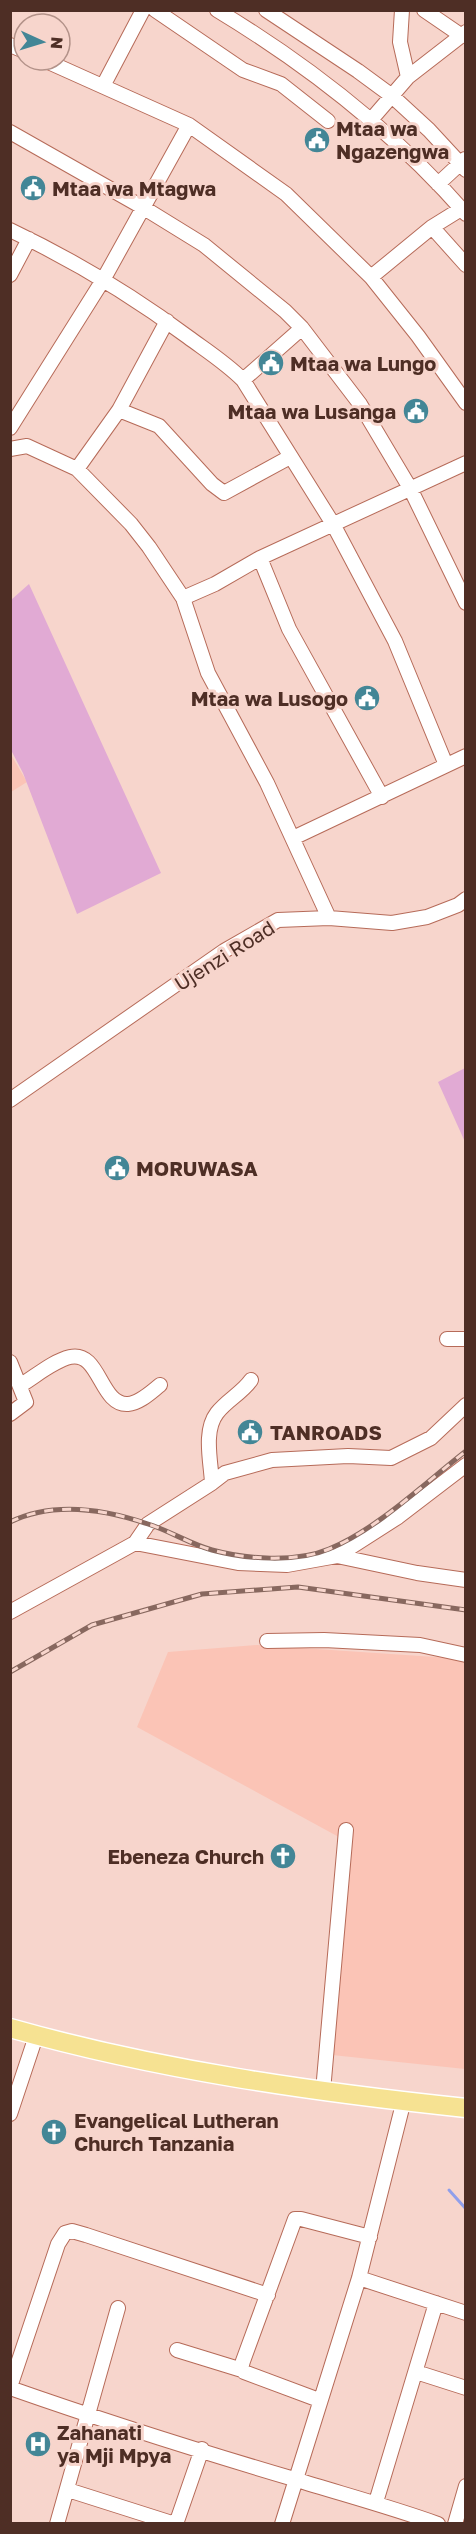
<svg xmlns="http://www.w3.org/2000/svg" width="476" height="2534" font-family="'Golos Text',sans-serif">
	<rect width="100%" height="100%" fill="#f7d5cc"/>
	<path fill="#fbc4b6" d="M10 753 27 782 11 792H10Z
		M257 1645 465 1659V2069L332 2055 348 1842 137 1727 168 1652Z"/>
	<path fill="#e1aad4" d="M29 584 161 873 77 914 23 773 11 750V600Z
		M465 1068V1142L438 1082Z"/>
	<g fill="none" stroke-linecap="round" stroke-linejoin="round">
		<path stroke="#909feb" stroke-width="3" d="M449 2190 466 2209"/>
		<defs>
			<path id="minor" d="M155 10 243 70 281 84 328 121
				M217 10C308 65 395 133 466 214
				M266 10 358 71 392 96 429 130 466 170
				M402 10 400 42 408 77
				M424 10 462 36
				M10 45 24 51
				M44 60 189 125 286 194 371 277 418 336 466 403
				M103 86 143 10
				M370 121 408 77 466 32
				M10 132 144 208 204 245 285 311 302 328 360 404 410 488 466 603
				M438 184 465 159
				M432 227 466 265
				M10 230C73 260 133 296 188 337 207 351 226 363 243 380L333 524 395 641 446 765
				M10 275 29 239
				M371 277 432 227 461 209
				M243 380 302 328
				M119 410 159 426 212 484 224 493 290 457
				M10 428 103 280 189 125
				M10 449 27 446 77 469 131 524 149 547 183 598 208 673 267 783 329 918
				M77 469 119 410 167 321
				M260 558 289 629 382 797
				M183 598 215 584 260 558 466 463
				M293 838 466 756
				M10 1100 224 951 278 920 329 918 392 923 427 917 458 905 466 899
				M447 1339H466
				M10 1362 26 1402 10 1414
				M21 1385C36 1376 53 1361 70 1357 100 1350 100 1406 128 1404 140 1403 151 1392 160 1385
				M212 1483 225 1473 272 1460 348 1456 391 1458 431 1438 466 1405
				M135 1543 148 1524 212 1483C211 1462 203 1431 217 1413 227 1400 242 1393 251 1380
				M337 1556 417 1573 466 1580
				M10 1612 135 1543 238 1563 287 1565 337 1556 398 1517 466 1465
				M267 1641 324 1640 420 1645 466 1655
				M323 2091 346 1830
				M10 2114 36 2036
				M359 2278 466 2313
				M177 2350 242 2370
				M416 2372 466 2388
				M10 2387 58 2244 65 2233 72 2231 86 2235 268 2295
				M10 2388C104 2421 199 2451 294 2479 342 2494 391 2507 438 2524
				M319 2400 244 2372 241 2368 243 2361 295 2219H301L370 2237
				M68 2490 175 2524
				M376 2502 436 2303
				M57 2524 118 2308
				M176 2524 202 2449
				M282 2524 359 2278 404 2100
				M455 2524 466 2486"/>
			<path id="major" d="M10 2028C158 2070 313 2092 466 2108"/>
		</defs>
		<use href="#minor" stroke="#b66b59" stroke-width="16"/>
		<use href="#major" stroke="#fff" stroke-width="21"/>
		<use href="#minor" stroke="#fff" stroke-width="14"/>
		<use href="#major" stroke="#f6e292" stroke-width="18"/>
		<defs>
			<path id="rail" d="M10 1522C53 1501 104 1509 148 1524 170 1531 190 1544 212 1550 245 1559 296 1563 329 1549 376 1530 425 1483 466 1451
				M10 1672 92 1625 202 1594 298 1587 466 1610"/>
		</defs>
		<use href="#rail" stroke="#88685f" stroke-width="5"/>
		<use href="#rail" stroke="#f7d5cc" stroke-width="3" stroke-dasharray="9" stroke-linecap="butt"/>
	</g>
	<defs>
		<symbol id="civic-disc" viewBox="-11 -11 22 22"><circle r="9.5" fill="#438696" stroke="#f7d5cc"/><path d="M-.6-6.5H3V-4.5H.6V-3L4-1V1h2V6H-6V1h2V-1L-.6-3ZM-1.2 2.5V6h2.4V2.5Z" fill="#fff"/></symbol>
		<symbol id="church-disc" viewBox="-11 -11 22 22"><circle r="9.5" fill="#438696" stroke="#f7d5cc"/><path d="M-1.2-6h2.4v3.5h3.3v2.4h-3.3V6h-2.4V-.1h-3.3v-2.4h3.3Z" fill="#fff"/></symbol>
		<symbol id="hospital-disc" viewBox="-11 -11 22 22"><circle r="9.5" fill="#438696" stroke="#f7d5cc"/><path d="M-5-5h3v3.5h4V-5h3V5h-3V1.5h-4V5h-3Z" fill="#fff"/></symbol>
	</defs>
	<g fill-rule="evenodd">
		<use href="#civic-disc" x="302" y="125" width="30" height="30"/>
		<use href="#civic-disc" x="18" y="173" width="30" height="30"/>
		<use href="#civic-disc" x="256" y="348" width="30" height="30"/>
		<use href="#civic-disc" x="401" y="396" width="30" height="30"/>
		<use href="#civic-disc" x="352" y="683" width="30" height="30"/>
		<use href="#civic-disc" x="102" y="1153" width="30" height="30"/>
		<use href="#civic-disc" x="235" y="1417" width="30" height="30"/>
		<use href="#church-disc" x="268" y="1841" width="30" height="30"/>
		<use href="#church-disc" x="39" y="2117" width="30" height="30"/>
		<use href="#hospital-disc" x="23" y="2429" width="30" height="30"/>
	</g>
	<g text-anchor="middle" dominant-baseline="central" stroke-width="6" stroke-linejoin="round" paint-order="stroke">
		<g font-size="20" font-weight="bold" fill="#4e2e25" stroke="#f7d5cc" text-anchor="start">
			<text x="336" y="128">Mtaa wa<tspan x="336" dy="23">Ngazengwa</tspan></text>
			<text x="52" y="188">Mtaa wa Mtagwa</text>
			<text x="290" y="363">Mtaa wa Lungo</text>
			<text x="396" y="411" text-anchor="end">Mtaa wa Lusanga</text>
			<text x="348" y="698" text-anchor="end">Mtaa wa Lusogo</text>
			<text x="136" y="1168">MORUWASA</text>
			<text x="270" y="1432">TANROADS</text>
			<text x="264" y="1856" text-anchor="end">Ebeneza Church</text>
			<text x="74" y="2120">Evangelical Lutheran<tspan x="74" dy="23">Church Tanzania</tspan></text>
			<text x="57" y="2432">Zahanati<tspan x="57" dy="23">ya Mji Mpya</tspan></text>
		</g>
		<g font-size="20" fill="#4e2e25" stroke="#f7d5cc">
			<text transform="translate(224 955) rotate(-32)">Ujenzi Road</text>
		</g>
	</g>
	<rect width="476" height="2534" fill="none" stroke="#4e2e25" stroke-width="24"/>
	<g transform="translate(42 42) rotate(94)"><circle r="28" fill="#f7d5cc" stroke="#b39289" stroke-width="1.5"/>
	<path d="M0-4.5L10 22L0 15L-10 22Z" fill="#438696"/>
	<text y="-9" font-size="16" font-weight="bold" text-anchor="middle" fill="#4e2e25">N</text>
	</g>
</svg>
